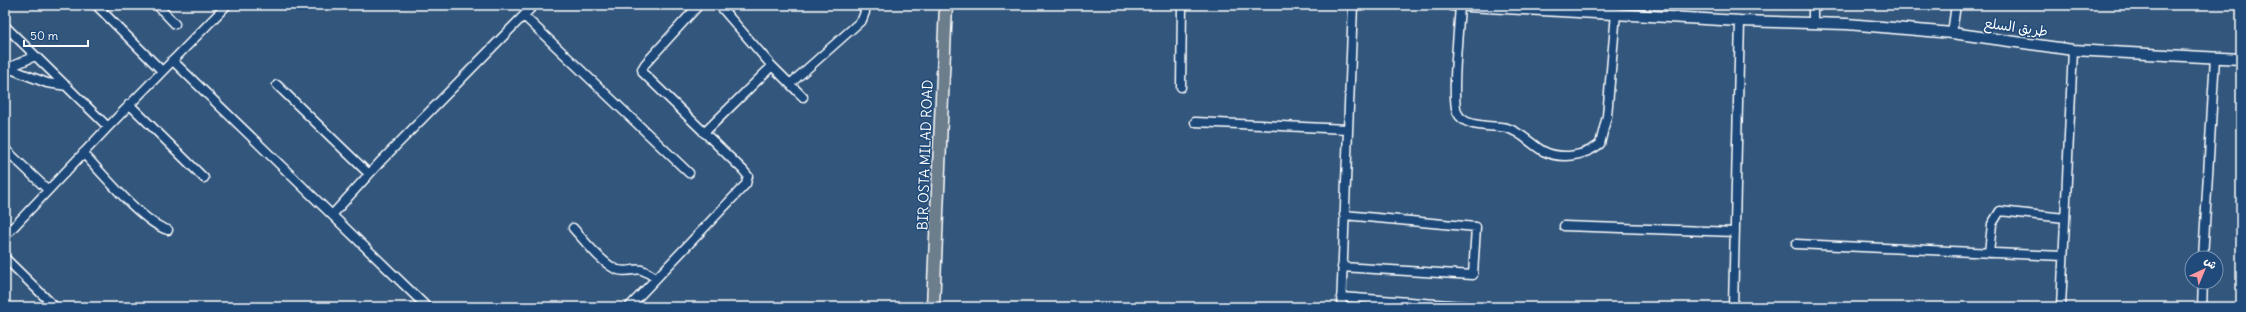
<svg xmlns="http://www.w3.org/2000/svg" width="2246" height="312" font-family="Delius,'Playpen Sans Arabic',sans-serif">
	<rect width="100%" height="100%" fill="#32567c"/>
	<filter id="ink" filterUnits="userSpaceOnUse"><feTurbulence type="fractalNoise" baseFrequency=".025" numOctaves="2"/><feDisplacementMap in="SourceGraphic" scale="8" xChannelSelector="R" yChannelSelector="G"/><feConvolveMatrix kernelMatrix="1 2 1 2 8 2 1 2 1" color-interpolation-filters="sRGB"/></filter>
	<g filter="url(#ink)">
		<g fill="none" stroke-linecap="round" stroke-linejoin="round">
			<defs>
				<path id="minor" d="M96 5 162 71
					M157 5 175 24
					M719 5 772 66 803 97
					M1460 5C1459 27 1451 95 1457 112 1464 129 1493 125 1507 128 1521 132 1531 144 1543 151 1561 160 1585 156 1600 144L1607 116 1616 13
					M524 16 689 173
					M1813 23V5
					M5 26 108 127
					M1952 33 1956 5
					M172 60 427 307
					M8 68 47 83 67 86
					M6 69 35 56
					M790 84 862 20 865 12 863 5
					M277 85 369 174
					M1181 87 1182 5
					M129 104 204 178
					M1195 122 1347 129
					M704 133 772 66
					M5 149 48 190
					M83 153C101 172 144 224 168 230
					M332 215 381 161 534 5
					M1564 226 1735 232
					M573 228C583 239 604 266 618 270 636 274 635 262 655 278
					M5 236 108 127 227 5
					M1796 244 2063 256
					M1989 253 1992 224 2000 211 2065 218
					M5 258 55 307
					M2203 258 2215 57
					M1342 267 1473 275 1476 227 1344 215
					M1341 297 1477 307
					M629 307 746 184 748 176 743 170 643 73 642 69 645 64 697 7
					M1341 307 1353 5
					M1733 307 1740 21
					M2061 307 2073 50
					M2202 307 2203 282"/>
				<path id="tertiary" d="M1451 5 1740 21 1847 24 1952 33 2073 50 2241 59"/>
				<path id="primary" d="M933 307 946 5"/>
			</defs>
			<use href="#minor" stroke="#fff" stroke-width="11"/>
			<use href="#tertiary" stroke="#fff" stroke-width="13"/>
			<use href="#primary" stroke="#fff" stroke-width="15"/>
			<use href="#minor" stroke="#1f4a7a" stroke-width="8"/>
			<use href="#tertiary" stroke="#1f4a7a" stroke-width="10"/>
			<use href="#primary" stroke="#6c7d8c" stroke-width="12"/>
		</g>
	</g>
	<g text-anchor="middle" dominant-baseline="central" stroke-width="3" stroke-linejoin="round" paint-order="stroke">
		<g font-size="14" fill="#fff" stroke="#1f4a7a">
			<text transform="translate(2016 27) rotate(8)">طريق السلع</text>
			<text transform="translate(925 155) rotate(-88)">BIR OSTA MILAD ROAD</text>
		</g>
	</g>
	<rect width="2246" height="312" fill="none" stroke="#1f4a7a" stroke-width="20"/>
	<rect x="10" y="10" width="2226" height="292" fill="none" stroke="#fff" stroke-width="1.5" filter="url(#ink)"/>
	<g transform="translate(2204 270) rotate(44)"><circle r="19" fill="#1f4a7a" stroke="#7992af"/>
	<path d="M0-3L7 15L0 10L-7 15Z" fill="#ff9aa2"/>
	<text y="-6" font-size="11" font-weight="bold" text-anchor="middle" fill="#ffffff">ش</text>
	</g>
	<path d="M24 40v6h64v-6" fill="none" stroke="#ffffff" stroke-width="2"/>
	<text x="30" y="40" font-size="12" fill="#ffffff" stroke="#1f4a7a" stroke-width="3" paint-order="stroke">50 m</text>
</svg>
